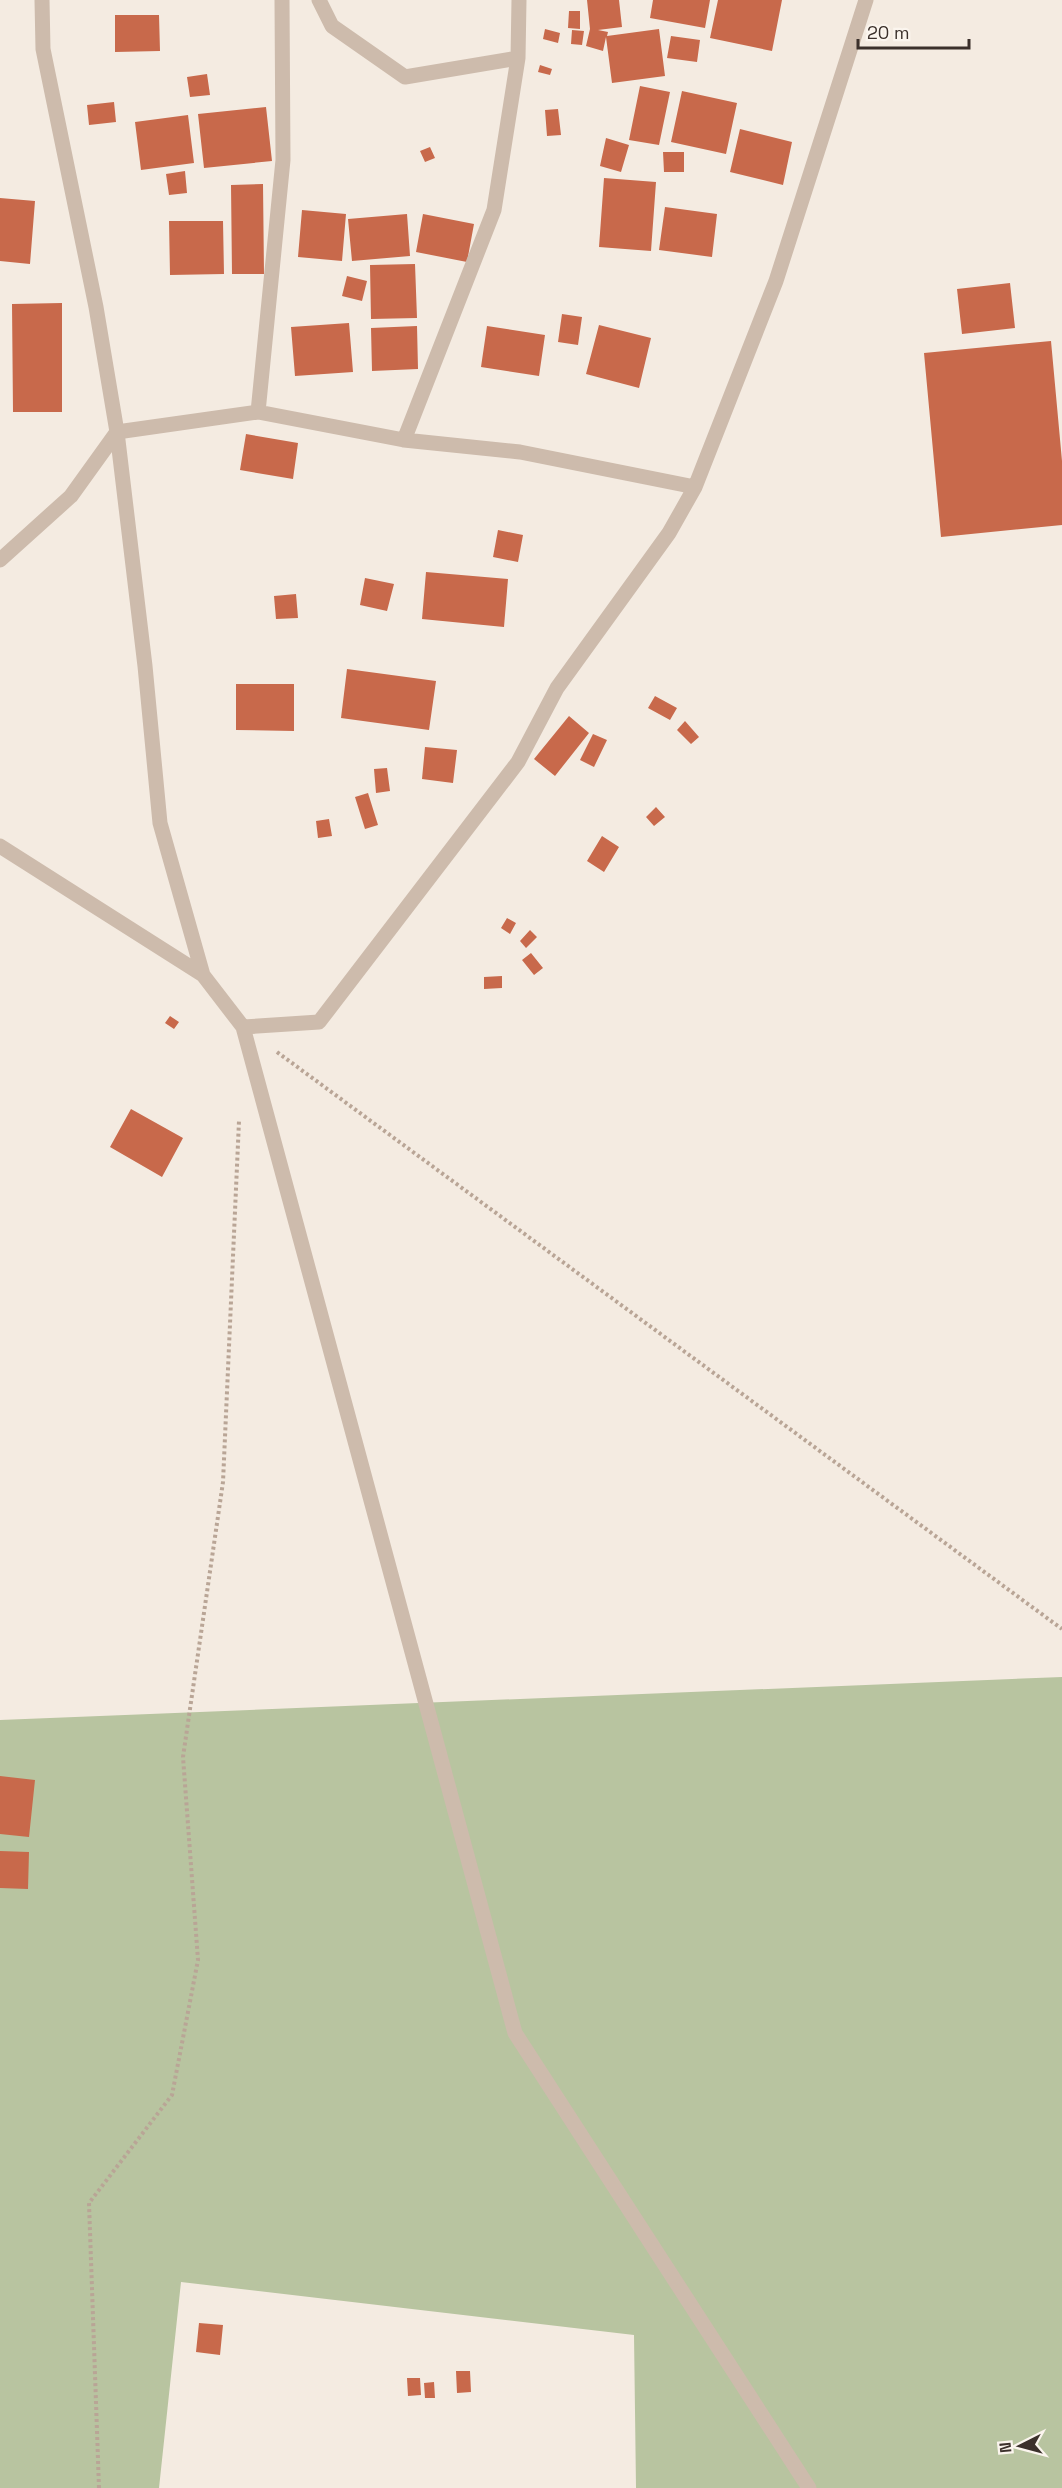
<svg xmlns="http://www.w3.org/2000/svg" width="1062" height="2488" font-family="'Space Grotesk',sans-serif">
	<rect width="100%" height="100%" fill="#f4ebe1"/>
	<path fill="#b8c4a0" d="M1062 1677V2488H636L634 2335 181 2282 159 2488H0V1720Z"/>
	<path fill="#c8694b" d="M587 0H619L622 27 598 30 608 32 607 36 659 29 665 76 612 83 606 37 603 51 586 46 590 29Z
		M653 0H710L705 28 650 18Z
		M718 0H782L772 51 710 38Z
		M569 11H580V29L568 28Z
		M115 15H159L160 51 115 52Z
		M545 29 560 33 558 43 543 39Z
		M572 30 584 31 582 45 571 44Z
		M671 36 700 40 697 62 667 58Z
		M540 65 552 69 550 75 538 72Z
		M207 74 210 95 190 97 187 77Z
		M640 86 670 92 659 145 629 140Z
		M682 91 737 103 726 154 671 142Z
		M114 102 116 122 89 125 87 105Z
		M266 107 272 161 204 168 198 114Z
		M558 109 561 135 547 136 545 110Z
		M188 115 194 163 141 170 135 122Z
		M740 129 792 142 783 185 730 172Z
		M606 138 629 145 621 172 600 166Z
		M430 147 435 158 425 162 420 151Z
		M663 152H684V172H664Z
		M185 171 187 193 169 195 166 174Z
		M604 178 656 182 651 251 599 247Z
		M263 184 264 274H232L231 185Z
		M0 198 35 201 30 264 0 261Z
		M665 207 717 214 712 257 659 250Z
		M302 210 346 214 342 261 298 257Z
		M407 214 410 256 352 261 348 219Z
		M423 214 474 224 467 262 416 252Z
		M169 221H223L224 274 170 275Z
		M415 264 417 318 371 319 370 265Z
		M347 276 367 281 362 301 342 296Z
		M1010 283 1015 328 962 334 957 289Z
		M62 303V412H13L12 304Z
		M562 314 582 317 578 345 558 342Z
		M349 323 353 372 295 376 291 327Z
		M599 325 651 338 639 388 586 374Z
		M417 326 418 369 372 371 371 328Z
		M487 326 545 335 539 376 481 367Z
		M1051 341 1062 461V525L941 537 924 353Z
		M246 434 298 443 293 479 240 470Z
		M498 530 523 535 518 562 493 557Z
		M426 572 508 579 504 627 422 619Z
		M365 578 394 584 387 611 360 605Z
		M296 594 298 618 276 619 274 596Z
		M347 669 436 681 429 730 341 718Z
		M236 684H294V731L236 730Z
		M655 696 677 708 670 720 648 708Z
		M569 716 589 733 555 776 534 759Z
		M685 721 699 737 691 744 677 730Z
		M593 734 607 740 594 767 580 760Z
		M425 747 457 750 453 783 422 779Z
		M387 768 390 791 376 793 374 769Z
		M368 793 378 825 365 829 355 797Z
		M656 807 665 817 654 826 646 817Z
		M329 819 332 836 318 838 316 821Z
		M602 836 619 847 604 872 587 861Z
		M507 918 516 923 510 934 501 928Z
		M530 930 537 937 526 948 520 941Z
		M531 953 543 968 534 975 522 960Z
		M502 976V988L484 989V977Z
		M170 1016 179 1022 174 1029 165 1023Z
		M131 1109 183 1138 162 1177 110 1147Z
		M0 1776 35 1780 29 1837 0 1834Z
		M0 1851 29 1852 28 1889 0 1888Z
		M199 2323 223 2325 220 2355 196 2352Z
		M456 2371H470L471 2392 457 2393Z
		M407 2378H420L421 2395 408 2396Z
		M434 2382 435 2398H425L424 2383Z"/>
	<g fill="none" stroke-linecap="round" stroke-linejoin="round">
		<path stroke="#b9a596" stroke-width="4" stroke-dasharray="3 3" stroke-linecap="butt" d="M277 1052 1062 1629
			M99 2488 89 2203 172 2095 198 1960 183 1757 223 1482 239 1121"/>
		<path stroke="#cdbbac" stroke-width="15" d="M42 0 43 49 96 307 117 432 145 666 160 823 203 975
			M319 0 332 26 405 77 518 58
			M258 412 283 160 282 0
			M404 440 494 210 518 58 519 0
			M0 560 71 496 117 432 258 412 404 440 520 452 695 487
			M0 846 203 975 243 1027 515 2033 809 2488
			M243 1027 319 1022 518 762 557 688 669 533 695 487 776 281 866 0"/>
	</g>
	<g transform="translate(1020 2446) rotate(264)" stroke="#fbf5ee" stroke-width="4.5" paint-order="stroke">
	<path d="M0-4.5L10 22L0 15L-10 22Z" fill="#3b302b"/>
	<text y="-9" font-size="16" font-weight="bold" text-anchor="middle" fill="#3b302b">N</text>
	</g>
	<path d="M858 39v9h111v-9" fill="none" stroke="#3b302b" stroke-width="3"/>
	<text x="867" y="39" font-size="18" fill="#3b302b" stroke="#fbf5ee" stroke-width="4.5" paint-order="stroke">20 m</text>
</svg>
